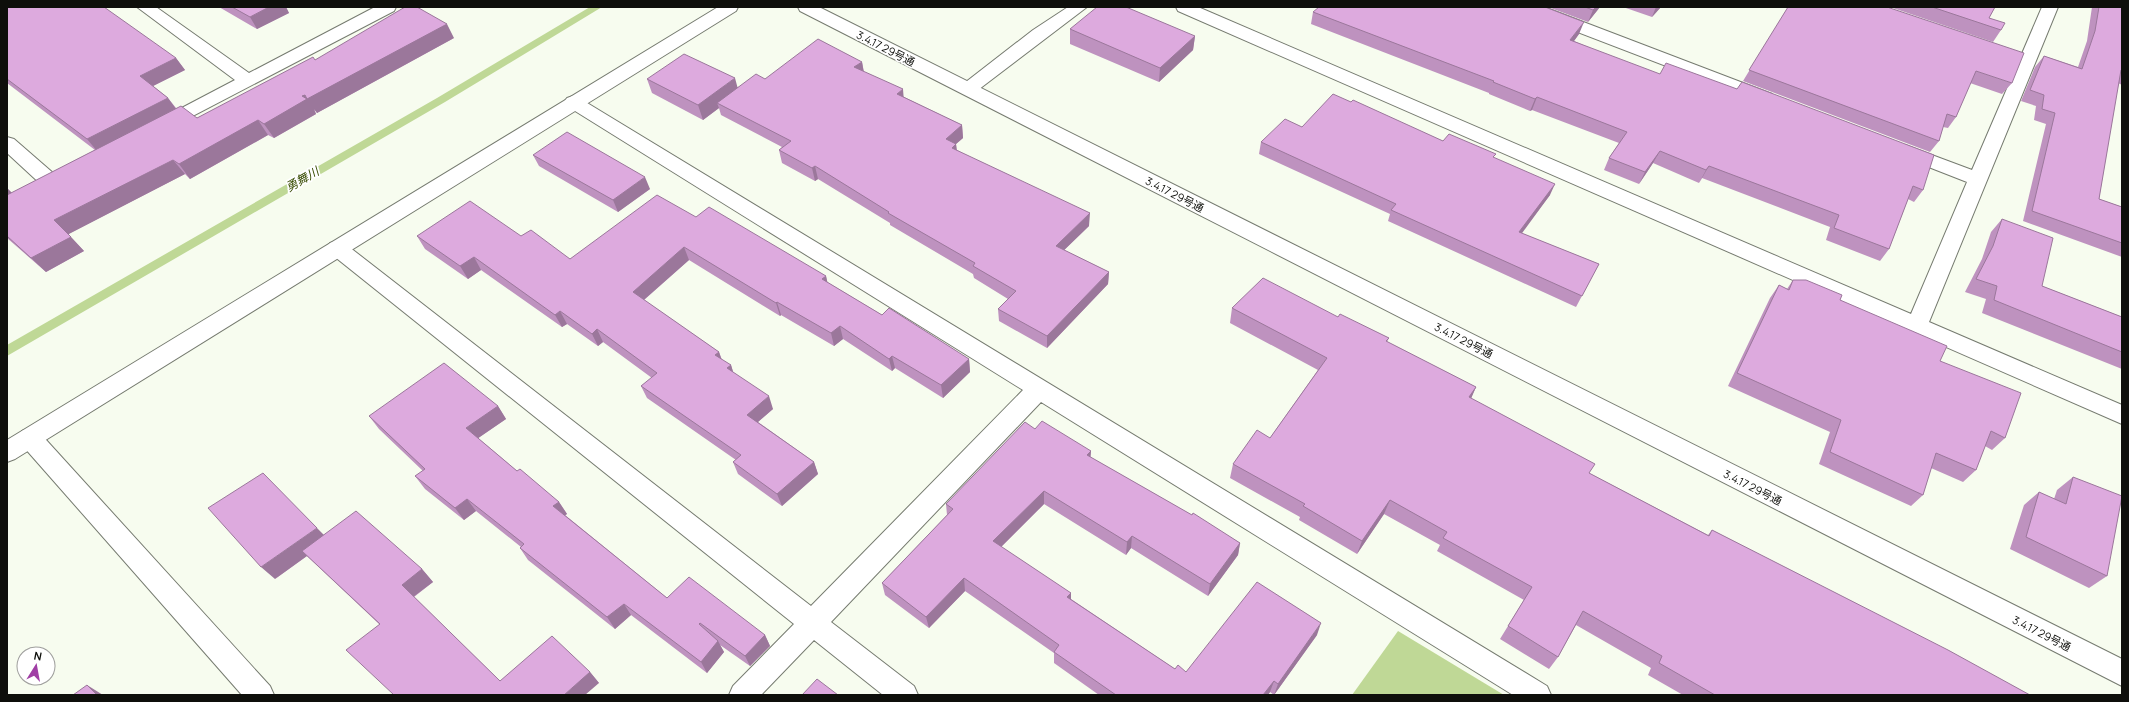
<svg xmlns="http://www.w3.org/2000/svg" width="2129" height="702" font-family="Manrope,'Noto Sans JP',sans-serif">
	<rect width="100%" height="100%" fill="#f7fcef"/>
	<path fill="#bfd896" d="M1398 631 1504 695H1352Z"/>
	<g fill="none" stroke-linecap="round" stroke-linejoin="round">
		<path fill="#bfd896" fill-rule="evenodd" d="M590 7H602L445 102 7 356V345L437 98Z"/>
		<defs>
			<path id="minor" d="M137 7H156L249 73 375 7H396L394 11 162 132 155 130 153 126 155 122 235 80Z
				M1068 7H1087L974 93 968 95 962 93 959 89 962 85 1033 30Z
				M1176 7H1198L1911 314 1967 182 1898 155 1896 151 1898 147 1905 145 1972 170 2042 7H2058L1929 322 2122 405V424L1178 11Z
				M1521 7H1544L1772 94 1775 98 1772 102 1766 104 1760 102 1523 11Z
				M573 96 579 98 1547 686 1551 695H1513L1041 402 831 622 914 686 918 695H883L814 640 761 695H729L733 686 794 624 330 253 327 248 330 243 337 241 344 243 811 606 1023 390 567 106 564 102 567 98Z
				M7 137 14 139 60 179 63 184 60 189 53 191 46 189 7 153Z
				M30 428 38 431 270 686 274 695H242L22 445 18 438 22 431Z"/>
			<path id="tertiary" d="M718 7H738L736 11 15 459 7 462V440Z
				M798 7H819L2122 659V686L800 11Z"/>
		</defs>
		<use href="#minor" stroke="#767b70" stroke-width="2"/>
		<use href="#tertiary" stroke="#767b70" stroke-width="2"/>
		<use href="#minor" fill="#fff" fill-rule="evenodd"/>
		<use href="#tertiary" fill="#fff" fill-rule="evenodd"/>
	</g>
	<path fill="#be92bf" d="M7 7 176 58 185 70 153 86 168 98 176 108 197 118 315 60 454 38 317 113 314 109 316 114 274 138 268 135 190 179 185 174 68 234 84 251 46 272 7 238V188L12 193 95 150 7 83Z
		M219 7H286L289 13 257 29Z
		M1548 7H1600L1588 22Z
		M1623 7H1661L1652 17Z
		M1788 7 2012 83 2002 94 1970 83 1956 117 1948 128 1943 127 1939 141 1930 152 1743 81Z
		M1890 7H1995L1989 18 2001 30 1993 42Z
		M2092 7H2122V85L2118 83 2099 199 2122 207V257L2023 221 2046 124 2034 120 2036 106 2021 101 2035 67 2044 56 2078 67 2087 41Z
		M1313 12 1579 34 1574 41 1923 190 1914 202 1908 199 1889 249 1880 261 1826 240 1830 227 1702 178 1699 183 1653 163 1639 184 1604 170 1609 158 1619 143 1532 110 1530 111 1489 94V93L1311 24Z
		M1070 29 1195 36 1193 50 1159 82 1070 44Z
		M862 62 864 72 904 97 962 125 963 138 956 144 957 150 1089 226 1064 250 1109 272 1108 284 1047 348 999 321 998 309 1008 299 974 278 973 274 890 225V223L818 179 815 181 782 163 779 150 782 147 721 115 719 108 703 120 652 93 647 79 738 87 765 79Z
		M1351 102 1443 141 1494 158 1550 195 1521 233 1599 264 1576 307 1388 221 1390 214 1259 154 1261 142 1302 127Z
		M533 155 650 189 618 212 539 166Z
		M696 217 826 276 827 282 882 315 969 359 970 372 943 398 895 368 892 371 843 339 834 346 781 315 780 316 689 260 644 300 719 352 722 360 731 365 733 372 773 409 758 422 814 462 818 474 782 506 738 474 733 462 736 460 647 398 641 386 652 378 603 342 598 346 567 324 562 327 481 270 468 279 425 249 417 236H521L570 259Z
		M2002 219 2042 286 2122 317V369L1982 313 1986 299 1965 292 1982 259 1991 232Z
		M1793 280 1840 300 1940 361 2005 438 1992 450 1985 446 1976 470 1963 482 1931 468 1923 495 1911 506 1819 464 1830 432 1728 386 1770 298 1779 285 1787 289Z
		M1232 308 1338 317 1389 338 1387 342 1476 387 1471 398 1589 473 1708 535 1712 530 2030 695H1683L1648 675 1651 668 1576 625 1558 657 1549 669 1500 639 1524 600 1437 551 1440 545 1384 514 1357 554 1299 520 1300 517 1230 478 1233 464 1270 438 1318 370 1230 323Z
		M498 406 506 419 478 438 517 471 559 502 567 514 565 515 667 598 765 635 770 646 750 666 720 645 724 652 707 673 631 615 615 629 528 560 520 548 521 547 476 511 464 520 425 489 415 476 423 471 379 429 369 416Z
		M1035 429 1091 451 1090 457 1240 543 1238 555 1208 596 1131 548 1126 555 1044 504 1001 547 1071 599 1175 669 1186 672 1317 635 1274 695 1270 692 1268 695H1099L1054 663V653L965 591 929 628 885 595 882 583 947 515 946 504Z
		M2073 477 2107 576 2089 588 2010 549 2024 505 2039 492 2054 499 2057 490Z
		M324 535 422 569 433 582 414 597 500 681 590 672 599 683 394 695 379 624 307 556 275 579Z"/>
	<path fill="#9b779b" d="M269 7H286L289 13 257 29 250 17Z
		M1596 7H1600L1588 22 1593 10Z
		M1656 7H1661L1652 17Z
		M1584 22 1579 34 1566 52 1570 40Z
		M447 24 454 38 317 113 314 109 316 114 274 138 264 124 302 96Z
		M1195 36 1193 50 1159 82 1160 68Z
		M176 58 185 70 149 88 140 76Z
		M862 62 864 74 854 67Z
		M735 78 739 93 717 103 719 108 703 120 698 105Z
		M903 89 904 102 897 94Z
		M1537 97 1532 110 1530 111 1535 99Z
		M168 98 176 109 97 151 87 139Z
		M258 120 268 135 190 179 179 164Z
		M962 125 963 138 956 144 957 156 946 139Z
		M1660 151 1653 163 1639 184 1645 172Z
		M173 160 185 174 67 235 54 220Z
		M815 166 818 179 815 181 812 168Z
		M1709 166 1702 178 1699 183 1706 170Z
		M645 177 650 189 618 212 613 200Z
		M1555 184 1550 195 1514 244 1519 232Z
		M7 188 13 194 7 198Z
		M1090 213 1089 226 1056 258V246Z
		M71 237 84 251 46 272 31 258Z
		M684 247 689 260 638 305 633 292Z
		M474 257 481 270 468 279 460 266Z
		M1109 272 1108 284 1047 348V336Z
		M826 276 829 289 822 279Z
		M777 302 781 315 780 316 776 303Z
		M560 311 567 324 562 327 555 315Z
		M840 326 843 339 834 346 831 333Z
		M597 329 603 342 598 346 592 334Z
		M719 352 723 364 715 355Z
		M892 356 895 368 892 371 889 359Z
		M969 359 970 372 943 398 941 385Z
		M731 365 735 378 727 368Z
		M1476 387 1470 401 1469 397Z
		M769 396 773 409 752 427 747 415Z
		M498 406 506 419 474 441 466 428Z
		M1091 451 1090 464 1087 455Z
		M814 462 818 474 782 506 777 494Z
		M1044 491V504L994 554 993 541Z
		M467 499 476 511 464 520 455 508Z
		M1390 500 1384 514 1357 554 1362 541Z
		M559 502 567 514 561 518 553 506Z
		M317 528 329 540 275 579 261 567Z
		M1132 536 1131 548 1126 555 1127 542Z
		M1240 543 1238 555 1208 596 1210 584Z
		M422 569 433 582 413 597 402 585Z
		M964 578 965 591 929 628 926 617Z
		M1071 593V605L1067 597Z
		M624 604 631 615 615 629 607 617Z
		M1321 623 1317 635 1274 695 1278 684Z
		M765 635 770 646 750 666 745 656Z
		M718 641 724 652 707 673 701 662Z
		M590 672 599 683 585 695H564Z
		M1274 681 1270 692 1268 695H1263Z
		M87 685 103 695H97Z"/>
	<path fill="#ddaade" stroke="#9b779b" d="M7 7H104L176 58 140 76 168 98 87 139 7 79Z
		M232 7H269L250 17Z
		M405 7H417L447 24 307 99 305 95 302 96 307 99 264 124 258 120 179 164 173 160 54 220 71 237 31 258 7 236V195L181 106 197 118 313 57 315 60Z
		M1097 7H1126L1195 36 1160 68 1070 29Z
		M1319 7H1545L1584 22 1570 40 1660 74 1666 63 1737 89 1742 82 1934 155 1923 190 1913 186 1889 249 1834 228 1839 215 1709 166 1706 170 1660 151 1645 172 1609 158 1627 132 1537 97 1535 99 1493 82 1494 81 1313 12Z
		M1585 7H1596L1593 10Z
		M1788 7H1887L2024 53 2012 83 1976 71 1956 117 1947 114 1939 141 1749 70Z
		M1932 7H1995L1989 18 2005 23 2001 30Z
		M2099 7H2122V71L2121 70 2099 199 2122 207V243L2032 211 2055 113 2042 109 2044 95 2030 90 2044 56 2082 69 2095 31Z
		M818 39 862 62 854 67 903 89 897 94 962 125 946 139 956 144 952 148 1090 213 1056 246 1109 272 1047 336 998 309 1016 291 973 266 975 263 888 213 889 212 815 166 812 168 779 150 791 141 717 103 756 74 765 79Z
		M684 54 735 78 698 105 647 79Z
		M1333 94 1351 102 1353 100 1443 141 1449 134 1496 154 1493 157 1555 184 1519 232 1599 264 1582 296 1391 210 1396 204 1261 142 1285 119 1302 127Z
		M567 132 645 177 613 200 533 155Z
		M657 195 696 217 709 207 826 276 822 279 882 315 889 308 969 359 941 385 892 356 889 359 840 326 831 333 777 302 776 303 684 247 633 292 719 352 715 355 731 365 727 368 769 396 747 415 814 462 777 494 733 462 741 455 641 386 657 373 597 329 592 334 560 311 555 315 474 257 460 266 417 236 470 201 521 236 531 230 570 259Z
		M2002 219 2053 238 2042 286 2122 317V352L1994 300 1997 286 1976 279 1993 246Z
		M1263 278 1338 317 1340 314 1389 338 1386 341 1476 387 1469 397 1595 464 1589 473 1709 536 1712 530 1948 650 2030 695H1715L1659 663 1662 656 1583 611 1558 657 1508 626 1532 587 1443 538 1447 532 1390 500 1362 541 1303 506 1305 504 1233 464 1257 430 1270 438 1327 358 1232 308Z
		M1793 280H1806L1842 295 1840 300 1947 346 1940 361 2021 393 2005 438 1991 431 1976 470 1936 453 1923 495 1830 452 1841 420 1737 373 1779 285 1789 290Z
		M444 363 498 406 466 428 517 471 520 469 559 502 553 506 667 598 689 577 765 635 745 656 700 623 699 624 718 641 701 662 624 604 607 617 520 548 524 544 467 499 455 508 415 476 425 469 369 416Z
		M1042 421 1091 451 1087 455 1192 515 1193 513 1240 543 1210 584 1132 536 1127 542 1044 491 993 541 1071 593 1067 597 1175 669 1178 665 1186 672 1257 582 1321 623 1278 684 1274 681 1263 695H1116L1054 652 1059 645 964 578 926 617 882 583 953 509 946 504 1025 422 1035 429Z
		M263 473 317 528 261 567 208 508Z
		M2073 477 2122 496 2107 576 2026 537 2039 492 2066 504Z
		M356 511 422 569 402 585 500 681 552 636 590 672 564 695H394L346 650 380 624 302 551Z
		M817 679 838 695H802Z
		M87 685 97 695H73Z"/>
	<g text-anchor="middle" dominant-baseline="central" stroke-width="3.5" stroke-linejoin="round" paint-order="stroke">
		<g font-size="11" fill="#0e0f0b" stroke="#fff">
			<text transform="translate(886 48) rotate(27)">3.4.17 29号通</text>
			<text transform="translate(1175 194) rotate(27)">3.4.17 29号通</text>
			<text transform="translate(1464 340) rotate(27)">3.4.17 29号通</text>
			<text transform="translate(1753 487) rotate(27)">3.4.17 29号通</text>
			<text transform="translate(2042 633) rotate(27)">3.4.17 29号通</text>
		</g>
		<g font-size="12" font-style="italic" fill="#374b00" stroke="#fff">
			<text transform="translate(302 179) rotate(-30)">勇舞川</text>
		</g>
	</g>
	<rect width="2129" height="702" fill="none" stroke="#0e0f0b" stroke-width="16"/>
	<g transform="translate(36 666) rotate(11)"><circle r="19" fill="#ffffff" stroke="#9f9f9d"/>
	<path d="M0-3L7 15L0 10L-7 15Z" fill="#a03ea5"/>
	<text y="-6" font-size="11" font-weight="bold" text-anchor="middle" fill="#0e0f0b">N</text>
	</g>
</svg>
